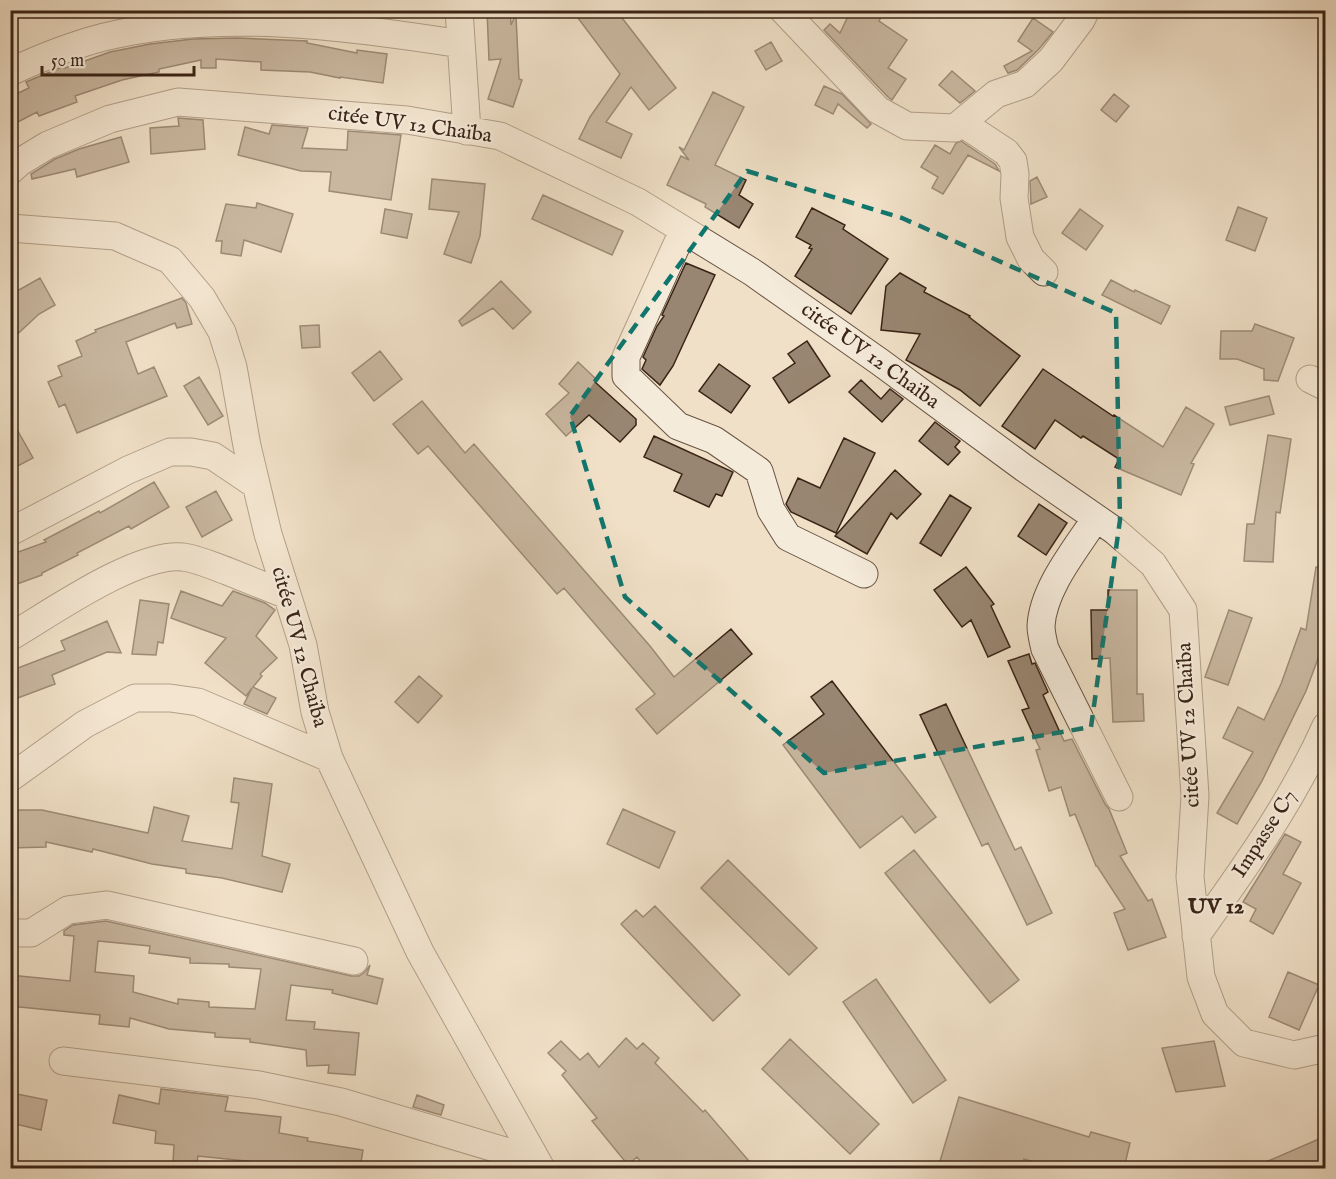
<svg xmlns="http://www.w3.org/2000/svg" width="1336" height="1179" font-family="'IM FELL English',serif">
	<rect width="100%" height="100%" fill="#f0e0c7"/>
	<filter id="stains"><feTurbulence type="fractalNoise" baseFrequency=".00333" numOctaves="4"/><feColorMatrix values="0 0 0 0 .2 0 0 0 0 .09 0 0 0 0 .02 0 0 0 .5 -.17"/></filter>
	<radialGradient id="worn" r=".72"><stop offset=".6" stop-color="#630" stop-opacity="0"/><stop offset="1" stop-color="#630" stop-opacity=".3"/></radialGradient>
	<path fill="#998672" stroke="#3a2416" stroke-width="1.5" fill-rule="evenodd" d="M487 10H510L511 25 515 16H516L519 79 522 80 513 107 488 99 501 59 489 60Z
		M572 10H616L676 88 649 110 631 87 606 122 632 134 621 158 579 139 590 117 620 74Z
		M851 10H885L879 21 907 40 888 68 906 79 892 100 888 97 824 30 830 24 840 33Z
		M1033 18 1053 32 1039 49 1017 70 1008 73 1004 66 1032 51 1018 41Z
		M237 38 307 41V43L357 53V50L387 54 383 83 340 77V78L310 72 261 70V62L216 59V68H201V60L159 69V72L122 80 75 96 77 102 39 116 37 112 10 126V97L29 88 26 82 62 67 65 68 110 52 150 44 193 39Z
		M771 42 782 61 766 70 755 51Z
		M952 71 975 91 960 103 939 85Z
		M824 86 842 94 871 124 867 128 838 104 833 114 815 105Z
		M713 92 744 107 715 165 746 180 739 195 753 204 739 228 705 207 706 204 667 185 681 156 689 160 679 147 684 150Z
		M1114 94 1129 106 1116 122 1101 110Z
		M178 118 203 120 205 149 151 154 150 128 179 126Z
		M272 125 308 128 302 148 347 150 348 131 401 135 391 200 329 191 331 172 301 171 238 155 245 127 269 134Z
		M121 137 129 162 77 177 75 169 32 179 31 174 55 159 79 149Z
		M961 141 995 164 999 171 968 155 943 194 932 188 938 177 921 167 935 145 950 154 956 143Z
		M1037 177 1047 197 1031 204 1030 181Z
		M432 179 485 184 480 236 471 263 444 254 459 212 429 209Z
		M543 195 623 231 612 255 532 219Z
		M257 203 293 214 281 252 244 240 241 256 221 253 222 241H216L226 204 256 208Z
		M1238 207 1267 218 1255 251 1226 240Z
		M812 208 845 225 843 229 888 259 851 314 795 276 812 249 809 248 811 245 796 237Z
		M385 209 412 214 407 238 381 233Z
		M1080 209 1103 226 1086 250 1062 233Z
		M686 263 715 275 673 366 660 385 642 369 646 360 643 357 657 326 664 316 662 315Z
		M900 273 926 288 924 292 970 316 969 317 1020 356 980 406 960 390 906 360 920 334 881 330 886 286Z
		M40 278 55 305 39 314 10 341V295Z
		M1111 280 1134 292 1135 290 1170 306 1161 324 1102 295Z
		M501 281 531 312 513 329 493 308 462 326 459 321Z
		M182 298 186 303 192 324 177 328 175 323 126 342 138 374 154 367 167 396 77 433 65 404 59 407 48 382 62 376 58 366 82 356 76 341 96 332 95 330Z
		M1255 324 1294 338 1278 381 1264 380V369L1237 359H1220L1221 331H1252Z
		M319 325 320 347 302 348 300 326Z
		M807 341 830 376 789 403 773 378 795 363 788 354Z
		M380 351 402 379 374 401 352 373Z
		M578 362 597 380 595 382 636 419V425L620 442 589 415 566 436 546 414 569 393 559 384Z
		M719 364 750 386 731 413 699 391Z
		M1043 369 1113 416 1114 415 1163 447 1186 407 1214 424 1191 463 1194 464 1181 495 1115 467 1119 459 1083 436 1081 438 1055 420 1035 449 1002 426Z
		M199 377 223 416 208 425 184 386Z
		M861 380 881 399 890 389 903 399 882 422 849 392Z
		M1269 396 1274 414 1230 425 1225 407Z
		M422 401 465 453 474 444 650 646 674 677 731 629 752 654 657 734 636 709 655 694 564 588 557 594 428 446 418 454 393 424Z
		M10 417 33 458 10 470Z
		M935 422 960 441 955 447 960 452 948 465 919 441Z
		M1268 435 1291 439 1280 513 1276 512 1273 562 1244 561 1247 524H1254Z
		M654 436 733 472 722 496 716 494 709 507 674 491 682 474 644 457Z
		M844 438 875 453 836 533 791 512 786 504 798 478 820 488Z
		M895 470 921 494 897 519 891 513 867 554 835 536Z
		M154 482 169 507 131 529 129 526 77 553 78 555 42 573V575L17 584 10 567V555L46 542 44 540 99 511 100 513Z
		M216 491 232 520 202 537 186 507Z
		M950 495 971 508 941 556 920 543Z
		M1039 504 1067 523 1046 555 1018 536Z
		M966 567 994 604 991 606 1010 647 988 657 971 620 962 627 934 590Z
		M1316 567 1326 568V637L1306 691 1262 781 1237 824 1217 813 1253 752 1223 738 1238 707 1264 720 1281 684 1301 628 1306 630Z
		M1108 590H1137V694H1143L1144 721 1113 722 1110 658 1092 659 1091 610H1108Z
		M181 591 222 606 233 591 265 603 275 610 256 636 277 658 260 674 262 676 253 687 276 698 267 714 244 704 252 688 246 696 205 663 226 638 171 618Z
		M140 600 169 604 163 643 158 642 156 655 132 654Z
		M1229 610 1252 618 1228 685 1205 677Z
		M107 621 121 653 107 652 52 675 55 684 10 701V671L65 650 61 641Z
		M1029 654 1032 664 1035 663 1048 692 1043 695 1064 741 1072 739 1105 804 1109 809 1127 853 1120 856 1148 901 1152 899 1166 937 1128 950 1114 913 1125 909 1097 866H1096L1075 814 1070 816 1061 787 1049 791 1036 750 1040 749 1022 710 1029 708 1008 661Z
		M419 676 442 696 418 723 395 702Z
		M832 681 936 817 915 833 902 816 860 848 783 745 824 714 811 697Z
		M946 704 1015 850 1021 847 1052 913 1027 925 988 843 982 846 920 715Z
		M234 778 272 784 262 856 290 864 282 892 222 878 186 873V869L152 864 93 849 92 852 46 842V847L10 848V810H42L148 833 154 807 189 816 182 841 232 849 239 803 231 802Z
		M623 809 675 832 659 868 607 844Z
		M1285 834 1301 842 1283 874 1301 883 1273 934 1250 921 1256 909 1243 902Z
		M914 850 1019 980 990 1003 885 873Z
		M728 860 817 948 789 975 701 888Z
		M655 906 740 995 713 1021 621 924 636 910 643 917Z
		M106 921 351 976H359L365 972 370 965 367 975 383 979 377 1004 332 993 333 990 291 985 286 1020 315 1022 314 1029 359 1033 355 1075 328 1073 329 1065 307 1066 306 1050 250 1042V1039L215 1037V1033L169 1029 130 1018 129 1027 99 1024 100 1015 10 1006V975L70 981 74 936 64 935V931L73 925ZM98 941 150 946 149 953 190 958V963L229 964V967L261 969 255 1009 209 1007V1002L178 999V1004L133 992 134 976 95 972Z
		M1288 972 1319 985 1299 1030 1269 1017Z
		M876 979 946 1080 913 1103 843 1002Z
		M626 1038 637 1049 643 1043 659 1058 655 1063 703 1112 705 1110 755 1168H646L637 1157 628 1165 592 1121 597 1118 562 1075 566 1071 548 1053 561 1041 580 1060 588 1053 599 1067Z
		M790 1039 879 1124 850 1154 762 1069Z
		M1214 1041 1225 1086 1176 1092 1162 1048Z
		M161 1089 228 1097 225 1111 281 1117 279 1133 308 1138 307 1141 363 1150 360 1168H328L276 1162V1164L198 1156 197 1163 173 1162 174 1145 155 1143 156 1131 113 1123 119 1095 159 1104Z
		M17 1094 47 1100 41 1130 11 1123Z
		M417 1095 444 1105 441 1115 413 1107Z
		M959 1097 1089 1137 1091 1132 1130 1143 1124 1168H1054L1024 1159 1023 1168H938Z
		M1326 1136V1168H1252Z"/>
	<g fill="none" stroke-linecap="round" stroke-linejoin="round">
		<defs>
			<path id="minor" d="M459 10 467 131
				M783 10 878 110 907 126 955 128 996 94 1025 84 1051 60 1081 20 1086 10
				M10 72C40 58 73 45 104 37 218 9 347 26 461 44
				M962 123 1006 152 1013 161 1015 174 1014 198 1020 237 1031 259 1044 272
				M10 171 20 162 48 145 110 119 178 102 407 120 500 136 638 202 752 272 880 362 1024 468 1115 531 1153 564 1183 610 1195 796 1190 877 1201 977 1215 1014 1244 1043 1294 1055 1326 1048
				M10 228 115 236 170 260 202 298 222 332 233 367 247 446 268 534 303 645 315 712 329 758 420 952 541 1168
				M683 231 626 357V376L678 426 714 440 759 471 771 510 788 537 864 574
				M1310 379 1326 387
				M1096 518C1076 549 1043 588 1041 626 1041 633 1043 641 1045 649L1119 797
				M10 532 128 470 170 452H191L213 456 256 485
				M10 637C51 613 137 552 183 557 198 559 213 566 227 571 247 579 267 587 287 595
				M10 778 85 724 135 698H170L198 702 329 758
				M10 933H31L68 910 107 905 354 961
				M1196 936C1244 869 1292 802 1326 726
				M63 1061 259 1085 341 1102 535 1160"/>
		</defs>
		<use href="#minor" stroke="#685342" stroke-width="29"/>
		<use href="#minor" stroke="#f5ebdb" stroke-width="27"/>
	</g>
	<path d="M0 0H1336V1179H0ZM747 171 902 218 1116 313 1120 520 1091 727 824 773 625 597 570 416Z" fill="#f0e0c7" fill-opacity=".55" fill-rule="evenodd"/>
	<path fill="none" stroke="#0f766e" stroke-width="4.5" stroke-dasharray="12 8" stroke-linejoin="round" d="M747 171 902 218 1116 313 1120 520 1091 727 824 773 625 597 570 416Z"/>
	<g text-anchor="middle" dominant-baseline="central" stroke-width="4.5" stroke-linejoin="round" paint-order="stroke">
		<g font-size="21" fill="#3a2416" stroke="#f5ebdb">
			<text transform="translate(410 125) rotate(8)">citée UV 12 Chaïba</text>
			<text transform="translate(870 356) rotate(36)">citée UV 12 Chaïba</text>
			<text transform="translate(299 647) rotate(75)">citée UV 12 Chaïba</text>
			<text transform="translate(1189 725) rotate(-93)">citée UV 12 Chaïba</text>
			<text transform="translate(1265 834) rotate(-57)">Impasse C7</text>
		</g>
		<g font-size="22" font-weight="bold" fill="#3a2416" stroke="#f5ebdb">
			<text x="1216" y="907">UV 12</text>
		</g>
	</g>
	<rect width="1336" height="1179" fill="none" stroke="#f0e0c7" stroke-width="36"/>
	<rect x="12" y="12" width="1312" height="1155" fill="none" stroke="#3a2416" stroke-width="3"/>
	<rect x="18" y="18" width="1300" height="1143" fill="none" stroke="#3a2416" stroke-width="1.5"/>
	<path d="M42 66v9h152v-9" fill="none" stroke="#3a2416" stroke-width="3"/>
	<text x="51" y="66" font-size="18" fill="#3a2416" stroke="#f5ebdb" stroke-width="4.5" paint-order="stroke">50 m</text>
	<rect width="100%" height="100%" filter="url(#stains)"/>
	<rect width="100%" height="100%" fill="url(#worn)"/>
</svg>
